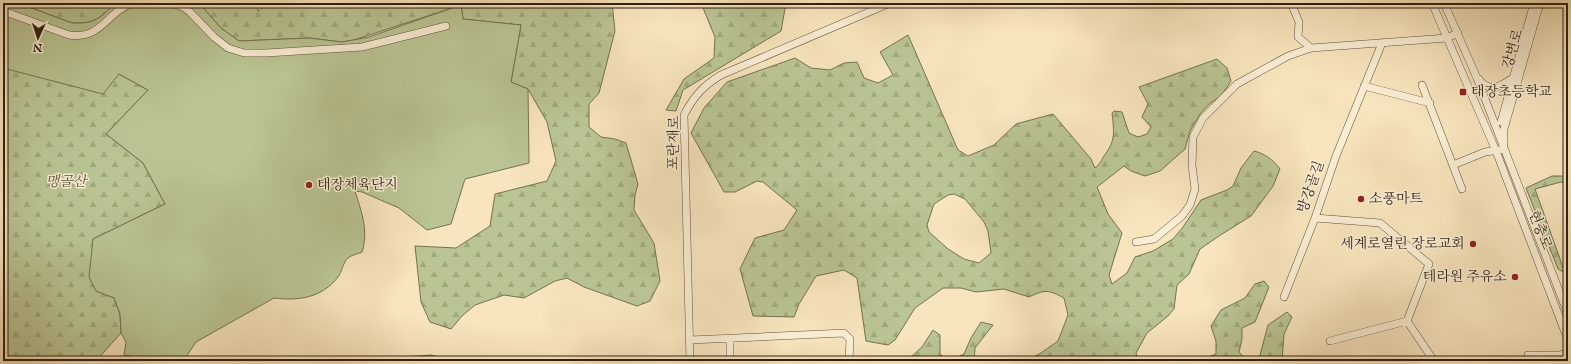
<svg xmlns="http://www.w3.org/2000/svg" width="1571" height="364" font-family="'IM FELL English','Noto Serif KR',serif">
	<defs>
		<pattern id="forest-firs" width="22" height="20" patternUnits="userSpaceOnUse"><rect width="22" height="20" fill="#bac593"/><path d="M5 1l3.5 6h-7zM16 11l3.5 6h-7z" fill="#a0a97e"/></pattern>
	</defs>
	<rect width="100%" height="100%" fill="#f8e5bd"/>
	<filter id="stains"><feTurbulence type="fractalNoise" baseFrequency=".005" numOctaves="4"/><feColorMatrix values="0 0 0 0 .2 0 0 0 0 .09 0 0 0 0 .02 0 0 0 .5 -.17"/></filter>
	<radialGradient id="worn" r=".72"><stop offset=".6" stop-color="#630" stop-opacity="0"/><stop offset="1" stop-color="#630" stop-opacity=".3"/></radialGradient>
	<path fill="url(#forest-firs)" stroke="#747252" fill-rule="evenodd" d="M18 3H116C99 18 96 24 72 23Z
		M199 3H257L258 11 269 3H612L615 31 599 93 589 104V127L601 137 615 139 626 143 638 184 635 195 634 210 654 243 660 281 650 301 637 306 584 287 567 278 555 281 524 298 504 295 475 305 462 316 451 329 430 322 421 302 415 246 456 248 490 226 495 194 547 181 556 161 547 122 528 89 511 82 521 25 463 19 461 5 354 40 342 42 309 38 239 41 221 28Z
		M701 3H786L781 31 683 90 676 111 666 110 684 79 714 58 715 37Z
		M908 35 958 150 968 156 994 145 1016 124 1053 114 1091 159 1095 168C1100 164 1101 161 1104 156 1116 140 1114 132 1112 113L1114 111 1122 112 1129 133 1138 137 1147 134 1151 127 1142 117 1148 104 1139 87 1217 59 1227 68 1231 81 1221 96 1209 104 1200 114 1190 131 1185 149 1160 171 1145 176 1131 171 1124 166 1097 187 1108 214 1122 233 1109 275 1112 284 1127 273 1135 257 1153 251 1173 239 1183 227 1201 200 1227 190 1233 186 1241 168 1254 151C1266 154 1273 160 1280 169L1273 186 1251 216 1222 234 1200 249 1189 274 1177 285 1174 309 1168 316 1147 333 1136 353 1138 361H1026L1041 353 1058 341 1068 315 1064 298C1049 290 1045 289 1029 297L1004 289 976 292 961 288H943L915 308 895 340 888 345 866 341 857 278 844 270 816 276 799 304 794 317 753 316 740 269 755 238 784 230 797 210 763 182 757 181 735 192H724L691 133 704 108 727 82 795 58 811 68 830 70 844 63 857 62 864 78 878 83 893 75 880 52ZM954 194 965 199 984 222 988 231 991 253 979 263 964 259 948 249 929 232 927 225 934 204 948 195Z
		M3 68 119 74 148 90 106 134 143 163 165 204 93 239 96 291 114 298 120 314 121 333 96 361H3Z
		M1552 176H1568V184L1561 182 1535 189 1565 273 1558 269 1526 188Z
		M1264 281 1269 287 1255 322 1242 328V339L1239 352 1248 361H1199L1216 354V341L1211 326 1221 310 1245 298 1255 284Z
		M1287 312 1292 317 1284 334 1282 361H1251L1259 359 1268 325Z
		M981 322 993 325 975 348 974 361H949L964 354 971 338Z
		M933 330 940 335V354L948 361H909L910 358 922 347Z
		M431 355 455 361H351Z"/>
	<path fill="#bac593" stroke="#747252" d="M3 3H18L72 23C96 24 99 18 116 3H199L221 28 239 41 309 38 342 42 369 37 461 5 463 19 521 25 511 82 528 89 529 163 465 179 451 224 427 230 399 208 362 192 355 191C361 211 369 230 362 252 358 254 351 255 348 258 343 262 342 272 338 277 322 298 298 301 274 298L196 342 186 357 178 361H146L143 358 124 355 126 342 121 333 120 314 114 298 96 291 89 277 93 239 165 204 143 163 106 134 148 90 119 74 103 94 3 68Z"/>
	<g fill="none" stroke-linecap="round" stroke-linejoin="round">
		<defs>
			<path id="minor" d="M171 3 183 7 190 12 214 37 228 48 244 53H266L362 47 446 26
				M1291 3 1299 22 1298 37 1311 48
				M1432 3 1496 151 1568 340
				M1444 3 1477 78 1568 314
				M3 11 69 35C102 40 107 11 133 3
				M1479 79C1490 94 1501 86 1513 78
				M1422 85 1462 189
				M1364 86 1430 103
				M1501 122 1534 3
				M1504 144V129L1540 3
				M1453 165 1485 152 1500 150
				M1315 218 1380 223 1429 264 1407 321
				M1136 242 1154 239 1182 216 1190 205 1195 189 1192 165 1193 137 1203 118 1237 84 1288 56 1311 48 1447 38 1458 33
				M1284 297 1315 218 1336 156 1382 43
				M1407 321 1434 361
				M730 338V361
				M690 340 844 333 850 339 849 361
				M1330 341 1407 321
				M1528 355H1560L1568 353
				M690 361 684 115C694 96 703 86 721 75L890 3"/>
		</defs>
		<use href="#minor" stroke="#61503d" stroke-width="8"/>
		<use href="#minor" stroke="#faeed4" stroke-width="7"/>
	</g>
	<g fill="#8f2418" stroke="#faeed4" stroke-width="1.5">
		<rect x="1459" y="88" width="8" height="8" rx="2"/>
		<circle cx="309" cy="185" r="4"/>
		<circle cx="1361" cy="199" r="4"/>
		<circle cx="1473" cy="244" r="4"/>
		<circle cx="1515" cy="277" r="4"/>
	</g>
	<g text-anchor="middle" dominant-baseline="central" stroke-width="3" stroke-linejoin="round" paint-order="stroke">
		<g font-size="14" fill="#2f1f12" stroke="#faeed4">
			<text transform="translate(1513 49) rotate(-74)">강변로</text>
			<text transform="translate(674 143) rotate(-89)">포란재로</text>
			<text transform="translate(1311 187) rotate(-71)">방강골길</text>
			<text transform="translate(1540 230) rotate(69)">현충로</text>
		</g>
		<g font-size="14" fill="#2f1f12" stroke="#faeed4" text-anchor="start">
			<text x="1471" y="92">태장초등학교</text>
			<text x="317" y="185">태장체육단지</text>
			<text x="1369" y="199">소풍마트</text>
			<text x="1465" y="244" text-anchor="end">세계로열린 장로교회</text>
			<text x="1507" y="277" text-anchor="end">테라원 주유소</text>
		</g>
		<g font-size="14" font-style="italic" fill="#595139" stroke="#faeed4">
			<text x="66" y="182">맹골산</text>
		</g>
	</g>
	<rect width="1571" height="364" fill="none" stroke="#f8e5bd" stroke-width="16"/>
	<rect x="4" y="4" width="1563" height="356" fill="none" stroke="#2f1f12" stroke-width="2"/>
	<rect x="8" y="8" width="1555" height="348" fill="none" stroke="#2f1f12"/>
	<g transform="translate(38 38) rotate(183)" stroke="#faeed4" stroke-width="3" paint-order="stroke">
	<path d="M0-3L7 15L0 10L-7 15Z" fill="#2f1f12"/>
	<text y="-6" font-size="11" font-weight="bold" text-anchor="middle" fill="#2f1f12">N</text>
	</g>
	<rect width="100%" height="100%" filter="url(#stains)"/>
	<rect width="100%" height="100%" fill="url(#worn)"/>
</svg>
